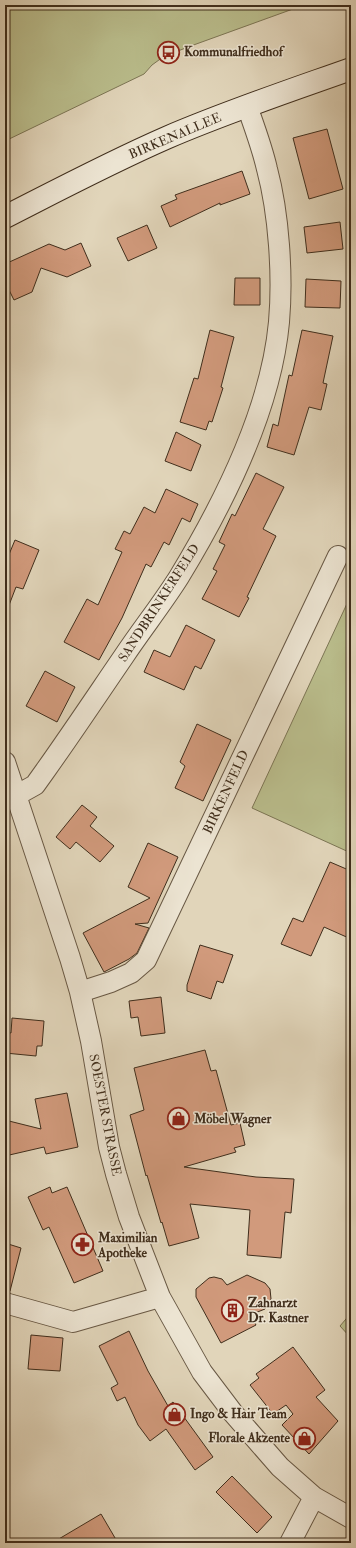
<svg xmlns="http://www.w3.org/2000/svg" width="356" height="1548" font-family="'IM FELL Double Pica',serif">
	<rect width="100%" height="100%" fill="#e1d5ba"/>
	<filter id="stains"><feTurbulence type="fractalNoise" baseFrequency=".005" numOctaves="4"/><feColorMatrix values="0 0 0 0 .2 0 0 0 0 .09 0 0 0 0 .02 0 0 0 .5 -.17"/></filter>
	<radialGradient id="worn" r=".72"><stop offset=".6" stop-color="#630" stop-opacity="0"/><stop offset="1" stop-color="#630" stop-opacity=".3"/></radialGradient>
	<path fill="#b9bc8b" stroke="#7c7554" d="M5 5H304L188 47 163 57 152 65 144 74 5 141Z
		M351 595V853L252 808Z
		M351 1313V1338L340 1326Z"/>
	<path fill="#d19a7c" stroke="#402e1c" d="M327 129 343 189 309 199 293 138Z
		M242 171 250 194 220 205V203L170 227 161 206 177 199 175 195Z
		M340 222 343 249 307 253 304 227Z
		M147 225 157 248 128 261 117 238Z
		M81 243 91 266 67 277 41 268 32 292 14 300 5 282V264L49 244 65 250Z
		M235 278H260V305H234Z
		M306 279 341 281 340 308 305 307Z
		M210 330 234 337 221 387 223 388 212 422 209 421 206 430 180 422 194 378 198 379Z
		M302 330 333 336 323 383 327 384 321 410 309 407 294 455 267 447 273 424 278 426 289 375 292 376Z
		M176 432 201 445 191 471 165 461Z
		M256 473 284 487 263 529 276 536 247 597 249 598 239 617 202 599 217 571 213 569 225 545 219 542 232 514 235 516Z
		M166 489 198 504 190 522 182 518 169 545 164 542 151 567 146 564 122 618 99 660 64 642 87 599 98 605 122 552 115 549 124 531 130 534 144 507 155 513Z
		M15 540 39 550 23 589 16 587 6 613 5 564Z
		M186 625 215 640 201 669 195 666 184 690 144 672 154 650 170 657Z
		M45 671 75 687 57 722 26 706Z
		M197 724 231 740 203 801 175 788 185 766 180 762Z
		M82 805 97 817 90 826 114 846 100 862 76 842 70 849 56 837Z
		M148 843 178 857 148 923 135 924 149 928 137 953 129 959 104 972 83 933 150 898 128 887Z
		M330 862 351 871V939L324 927 311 956 281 944 293 918 303 922Z
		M200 945 233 955 223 983 217 981 211 999 187 991V985Z
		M161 997 165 1033 141 1036 138 1017 131 1018 129 1001Z
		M12 1018 44 1021 42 1046H37L36 1056 5 1053V1032L11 1033Z
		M205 1050 211 1071 216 1070 231 1125 240 1123 245 1145 234 1148 236 1152 184 1167 256 1177 294 1179 291 1213 285 1212 281 1258 247 1255 250 1210 190 1204 199 1238 169 1246 162 1222 161 1223 147 1175 146 1176 130 1115 144 1110 134 1068Z
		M67 1093 78 1147 46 1154 44 1147 5 1156V1120L41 1129 35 1099Z
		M50 1187 52 1193 67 1187 103 1271 74 1283 49 1227 43 1230 28 1197Z
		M5 1243 21 1248 10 1291 5 1290Z
		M247 1275 265 1283 270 1289 271 1299 265 1309 250 1315 256 1325 221 1343 196 1297V1289L209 1278 214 1277 222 1279 227 1285Z
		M129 1331 148 1371 168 1406 173 1402 213 1457 195 1470 166 1429 150 1441 138 1425 125 1397 117 1401 111 1388 118 1384 99 1346Z
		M31 1335 63 1338 60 1371 28 1369Z
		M293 1347 325 1390 316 1397 338 1421 309 1454 282 1425 293 1414 286 1405 273 1414 250 1385 259 1378 256 1374Z
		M232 1476 272 1517 257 1533 216 1492Z
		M101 1514 118 1543H52Z"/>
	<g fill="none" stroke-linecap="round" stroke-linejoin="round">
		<defs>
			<path id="minor" d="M5 762 70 958 80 992 91 1041 109 1147 116 1174 129 1217 160 1297 202 1372 233 1413 280 1467 314 1497 351 1518
				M17 795 35 785 45 771C72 733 98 694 124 656 142 629 162 604 179 577 224 503 271 410 279 322 283 276 279 214 267 169 262 147 254 126 247 106
				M80 992 111 982 131 973 146 960 338 556
				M5 1303 73 1322 160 1297
				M290 1543 314 1497"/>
			<path id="secondary" d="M5 217C58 190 111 162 166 138 226 112 289 91 351 69"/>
		</defs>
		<use href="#minor" stroke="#685844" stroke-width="22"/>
		<use href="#secondary" stroke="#402e1c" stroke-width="24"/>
		<use href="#minor" stroke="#ece4d2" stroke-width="20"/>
		<use href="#secondary" stroke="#ece4d2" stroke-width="22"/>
	</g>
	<defs>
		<symbol id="bus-ring" viewBox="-11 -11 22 22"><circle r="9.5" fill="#ece4d2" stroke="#8f2418" stroke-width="1.5"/><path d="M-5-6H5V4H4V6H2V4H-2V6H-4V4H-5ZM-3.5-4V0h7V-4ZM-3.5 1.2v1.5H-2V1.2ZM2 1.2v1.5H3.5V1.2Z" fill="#8f2418"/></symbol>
		<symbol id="shop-ring" viewBox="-11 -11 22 22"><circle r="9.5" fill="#ece4d2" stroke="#8f2418" stroke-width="1.5"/><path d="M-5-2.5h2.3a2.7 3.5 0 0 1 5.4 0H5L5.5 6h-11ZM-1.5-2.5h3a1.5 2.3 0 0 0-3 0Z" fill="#8f2418"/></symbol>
		<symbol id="pharmacy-ring" viewBox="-11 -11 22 22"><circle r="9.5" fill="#ece4d2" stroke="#8f2418" stroke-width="1.5"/><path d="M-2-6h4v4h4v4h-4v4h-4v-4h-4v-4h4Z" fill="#8f2418"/></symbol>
		<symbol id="building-ring" viewBox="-11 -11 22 22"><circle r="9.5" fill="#ece4d2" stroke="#8f2418" stroke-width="1.5"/><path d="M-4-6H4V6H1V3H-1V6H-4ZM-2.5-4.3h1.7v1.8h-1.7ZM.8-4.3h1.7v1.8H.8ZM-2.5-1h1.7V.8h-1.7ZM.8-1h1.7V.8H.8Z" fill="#8f2418"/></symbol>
	</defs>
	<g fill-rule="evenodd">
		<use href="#bus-ring" x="156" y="40" width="25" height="25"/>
		<use href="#shop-ring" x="166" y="1106" width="25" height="25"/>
		<use href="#pharmacy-ring" x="70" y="1232" width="25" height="25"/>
		<use href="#building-ring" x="220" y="1298" width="25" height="25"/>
		<use href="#shop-ring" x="162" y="1402" width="25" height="25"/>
		<use href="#shop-ring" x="292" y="1426" width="25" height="25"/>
	</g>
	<g text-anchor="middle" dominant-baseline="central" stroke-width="3" stroke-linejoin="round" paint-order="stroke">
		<g font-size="13" font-weight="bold" fill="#402e1c" stroke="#ece4d2" text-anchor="start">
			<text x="184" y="52">Kommunalfriedhof</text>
			<text x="194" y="1119">Möbel Wagner</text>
			<text x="98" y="1238">Maximilian<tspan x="98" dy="15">Apotheke</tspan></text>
			<text x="248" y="1303">Zahnarzt<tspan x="248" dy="15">Dr. Kastner</tspan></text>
			<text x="190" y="1414">Ingo &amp; Hair Team</text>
			<text x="290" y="1438" text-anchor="end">Florale Akzente</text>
		</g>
		<g font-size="13" fill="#402e1c" stroke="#ece4d2">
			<text transform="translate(175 136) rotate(-23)">BIRKENALLEE</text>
			<text transform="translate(159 603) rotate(-57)">SANDBRINKERFELD</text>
			<text transform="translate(226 792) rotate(-65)">BIRKENFELD</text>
			<text transform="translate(105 1115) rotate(79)">SOESTER STRASSE</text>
		</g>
	</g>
	<rect width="356" height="1548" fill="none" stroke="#e1d5ba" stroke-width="20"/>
	<rect x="6" y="6" width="344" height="1536" fill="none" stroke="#402e1c" stroke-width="2"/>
	<rect x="10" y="10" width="336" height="1528" fill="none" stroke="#402e1c"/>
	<rect width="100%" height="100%" filter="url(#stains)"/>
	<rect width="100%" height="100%" fill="url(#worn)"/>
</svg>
